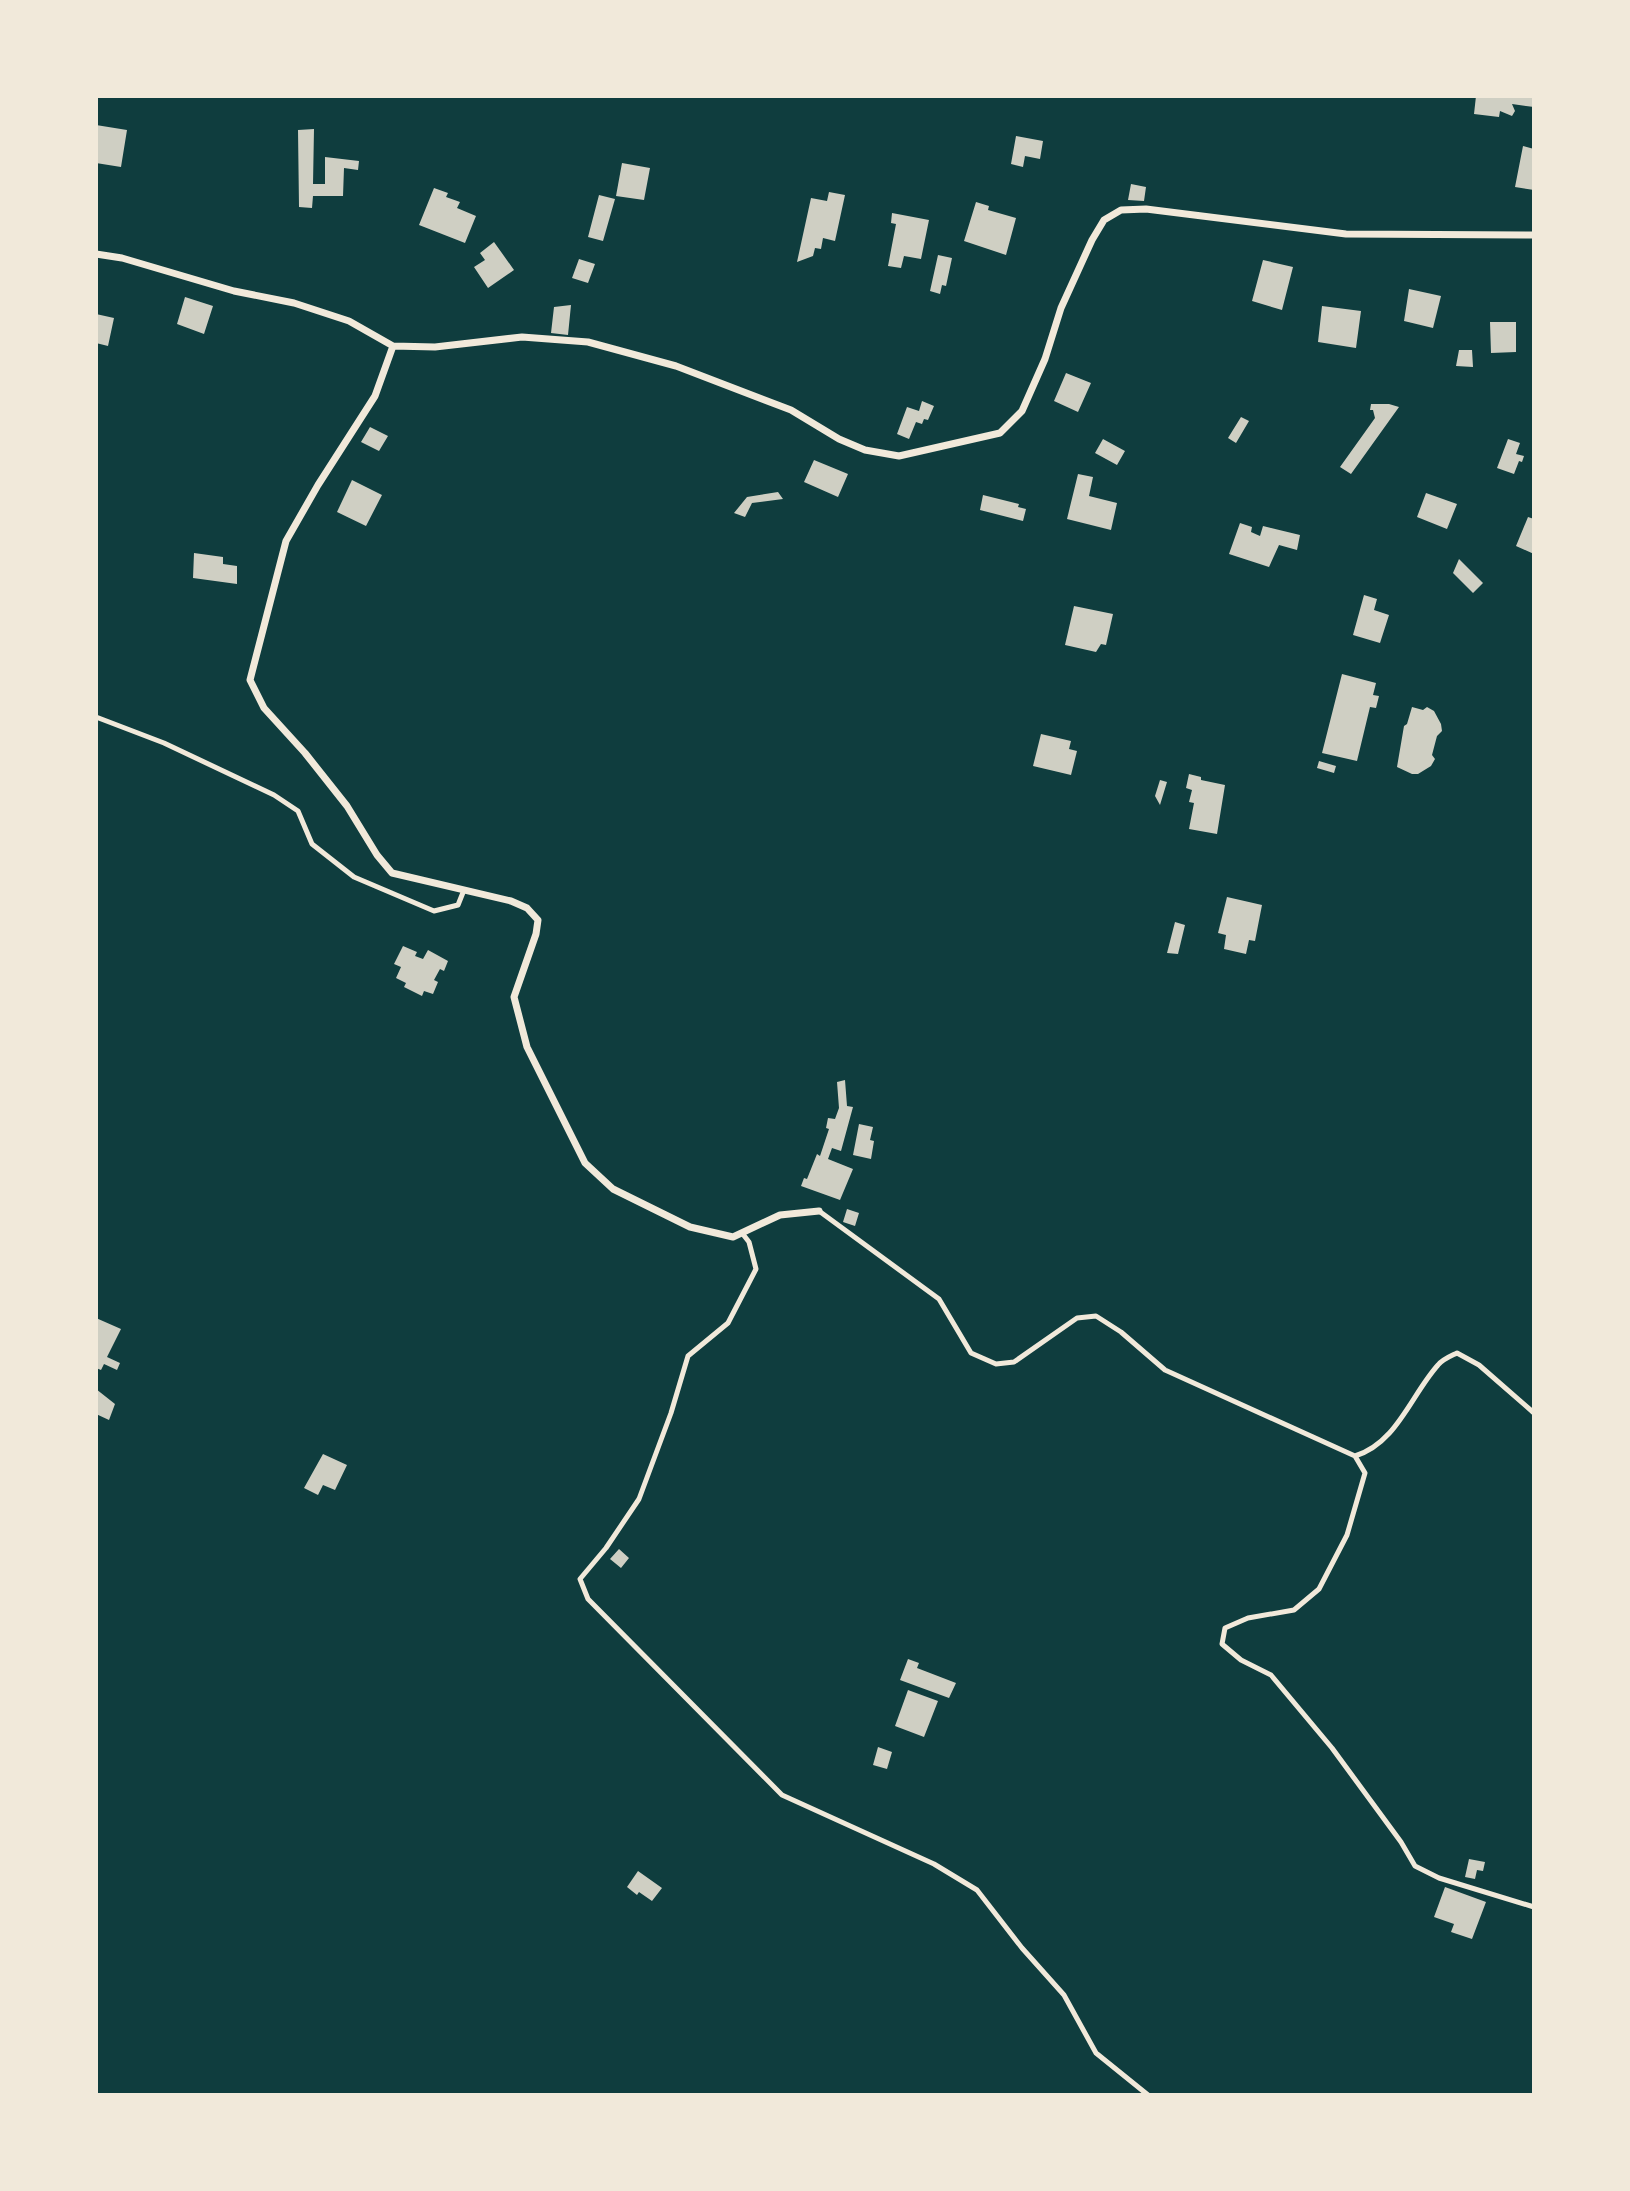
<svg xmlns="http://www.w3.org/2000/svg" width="1630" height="2191" font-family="'Archivo Narrow',sans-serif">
	<rect width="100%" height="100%" fill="#0f3d3e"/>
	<!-- building -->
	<path fill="#cfcfc3" d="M1476 96H1534V107L1512 104 1515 111 1512 116 1500 111 1499 117 1474 114Z
		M96 125 127 130 121 167 96 163Z
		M314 129 313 184H325V157L359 161 358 170 344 168 343 196H313L312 208 299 207 298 130Z
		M1016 136 1043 141 1040 159 1025 156 1023 167 1011 164Z
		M1523 146 1534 149V190L1515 187Z
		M622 163 650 168 644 200 616 196Z
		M1131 184 1146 187 1144 201 1128 200Z
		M434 188 448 193 446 197 460 202 457 208 476 216 465 243 419 225Z
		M829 192 845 195 835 241 823 238 821 249 815 248 813 256 797 262 811 198 827 201Z
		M599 195 615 199 603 241 588 237Z
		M976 202 989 206 988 210 1016 218 1006 255 964 241Z
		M892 213 929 220 921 259 904 256 901 268 888 266 896 224 891 223Z
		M494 242 514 270 488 288 474 267 485 260 480 253Z
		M938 255 952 258 946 286 942 285 940 294 930 291Z
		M579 259 595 264 588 283 572 278Z
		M1263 260 1293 267 1282 310 1252 301Z
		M1409 289 1441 296 1433 328 1404 321Z
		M185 297 213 306 204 334 177 324Z
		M571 305 568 335 551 333 554 307Z
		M1322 306 1361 311 1356 348 1318 342Z
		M96 314 114 318 108 346 96 343Z
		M1490 322H1516V352L1491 353Z
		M1459 350H1472L1473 367 1456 366Z
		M1066 373 1091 383 1078 412 1054 401Z
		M922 401 934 406 928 420 924 419 922 424 916 422 909 439 897 434 907 407 919 411Z
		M1371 404H1389L1399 407 1351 474 1340 467 1375 418 1373 410H1370Z
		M1241 417 1249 421 1236 443 1228 438Z
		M370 427 388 436 379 451 361 442Z
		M1103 439 1125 451 1117 465 1095 453Z
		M1508 439 1520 443 1516 454 1524 456 1522 462 1519 461 1514 474 1497 468Z
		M814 460 848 474 838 497 804 482Z
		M1078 474 1093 477 1089 496 1117 503 1111 530 1067 519Z
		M352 480 382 495 366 526 337 512Z
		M778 492 783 499 752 503 745 517 734 513 747 497Z
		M1426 493 1457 504 1447 529 1417 517Z
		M983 495 1019 504 1018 507 1026 509 1023 521 980 510Z
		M1528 517 1534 519V554L1516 546Z
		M1240 523 1252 527 1251 532 1260 536 1263 526 1300 535 1297 550 1279 545 1269 567 1229 554Z
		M194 553 223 557V564L237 566V584L193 578Z
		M1459 559 1483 583 1473 593 1453 573Z
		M1364 595 1377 599 1374 610 1389 615 1380 643 1353 635Z
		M1074 606 1113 614 1106 645 1101 644 1096 652 1065 645Z
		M1342 674 1376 683 1373 695 1379 696 1376 708 1370 707 1357 761 1322 753Z
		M1412 707 1423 710 1427 707 1434 711 1441 724 1442 731 1437 736 1432 755 1435 759 1431 766 1418 774H1412L1397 767 1404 726 1407 724Z
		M1041 734 1071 741 1069 749 1077 751 1071 775 1033 766Z
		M1319 761 1336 766 1334 773 1317 768Z
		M1189 774 1201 777V780L1225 785 1217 834 1189 829 1194 803 1189 802 1192 790 1186 788Z
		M1160 780 1167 782 1160 805 1155 796Z
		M1227 897 1262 905 1255 941 1249 940 1246 954 1224 949 1226 935 1218 933Z
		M1175 922 1185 925 1178 954 1167 953Z
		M403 946 417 952 415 956 423 959 428 950 448 961 444 971 440 969 434 980 438 982 433 994 424 991 422 996 404 987 406 983 396 978 401 967 394 964Z
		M845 1080 847 1106 853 1107 841 1151 832 1148 828 1159 853 1169 840 1200 801 1186 804 1178 807 1179 817 1154 820 1156 829 1129 826 1128 828 1118 835 1119 839 1108 837 1082Z
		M859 1124 873 1127 870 1140 874 1141 871 1159 853 1155Z
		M847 1209 859 1213 855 1226 843 1222Z
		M96 1318 121 1329 107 1357 120 1363 117 1370 104 1364 101 1370 96 1368Z
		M96 1389 115 1404 109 1420 96 1414Z
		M323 1454 347 1465 335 1490 323 1485 318 1495 304 1488Z
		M619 1549 629 1558 621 1568 610 1559Z
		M908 1659 919 1663 917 1668 956 1683 949 1698 900 1680Z
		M908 1690 938 1701 924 1737 895 1726Z
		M878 1747 892 1752 887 1769 873 1765Z
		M1469 1859 1485 1862 1483 1871 1477 1870 1475 1879 1465 1877Z
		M638 1871 662 1888 652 1901 639 1892 637 1895 627 1887Z
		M1445 1887 1486 1902 1472 1939 1451 1932 1454 1924 1434 1917Z"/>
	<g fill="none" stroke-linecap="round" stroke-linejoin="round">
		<!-- service -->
		<path stroke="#f1e9da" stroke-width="5" d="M96 717 164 743 274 795 298 811 312 844 354 877 434 911 458 905 464 890
			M819 1211 939 1299 971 1353 996 1364 1014 1362 1077 1318 1096 1316 1121 1332 1165 1370 1355 1456 1365 1473 1347 1535 1319 1589 1294 1610 1248 1618 1225 1628 1222 1644 1241 1660 1271 1675 1332 1748 1401 1842 1415 1866 1439 1878 1534 1907
			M742 1233 749 1242 756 1269 728 1323 688 1356 671 1413 639 1499 606 1548 580 1579 588 1599 782 1795 934 1864 977 1890 1022 1948 1064 1995 1096 2053 1148 2095
			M1355 1456C1397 1443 1411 1395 1438 1365 1443 1359 1451 1356 1457 1353L1479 1365 1534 1413"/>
		<!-- minor -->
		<path stroke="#f1e9da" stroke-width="7" d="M96 254 122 258 234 291 294 303 349 321 393 346 435 347 522 337 588 342 676 366 791 410 839 439 865 450 899 456 1000 433 1022 411 1045 359 1061 308 1092 240 1104 220 1121 210 1146 209 1346 234 1534 235
			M393 346 375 396 318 485 286 541 250 680 264 708 305 753 347 806 377 855 392 873 511 901 527 908 538 920 536 934 514 997 527 1047 585 1163 613 1189 690 1227 733 1237 780 1215 819 1211"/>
	</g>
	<!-- border -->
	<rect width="1630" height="2191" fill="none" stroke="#f1e9da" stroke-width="196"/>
</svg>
